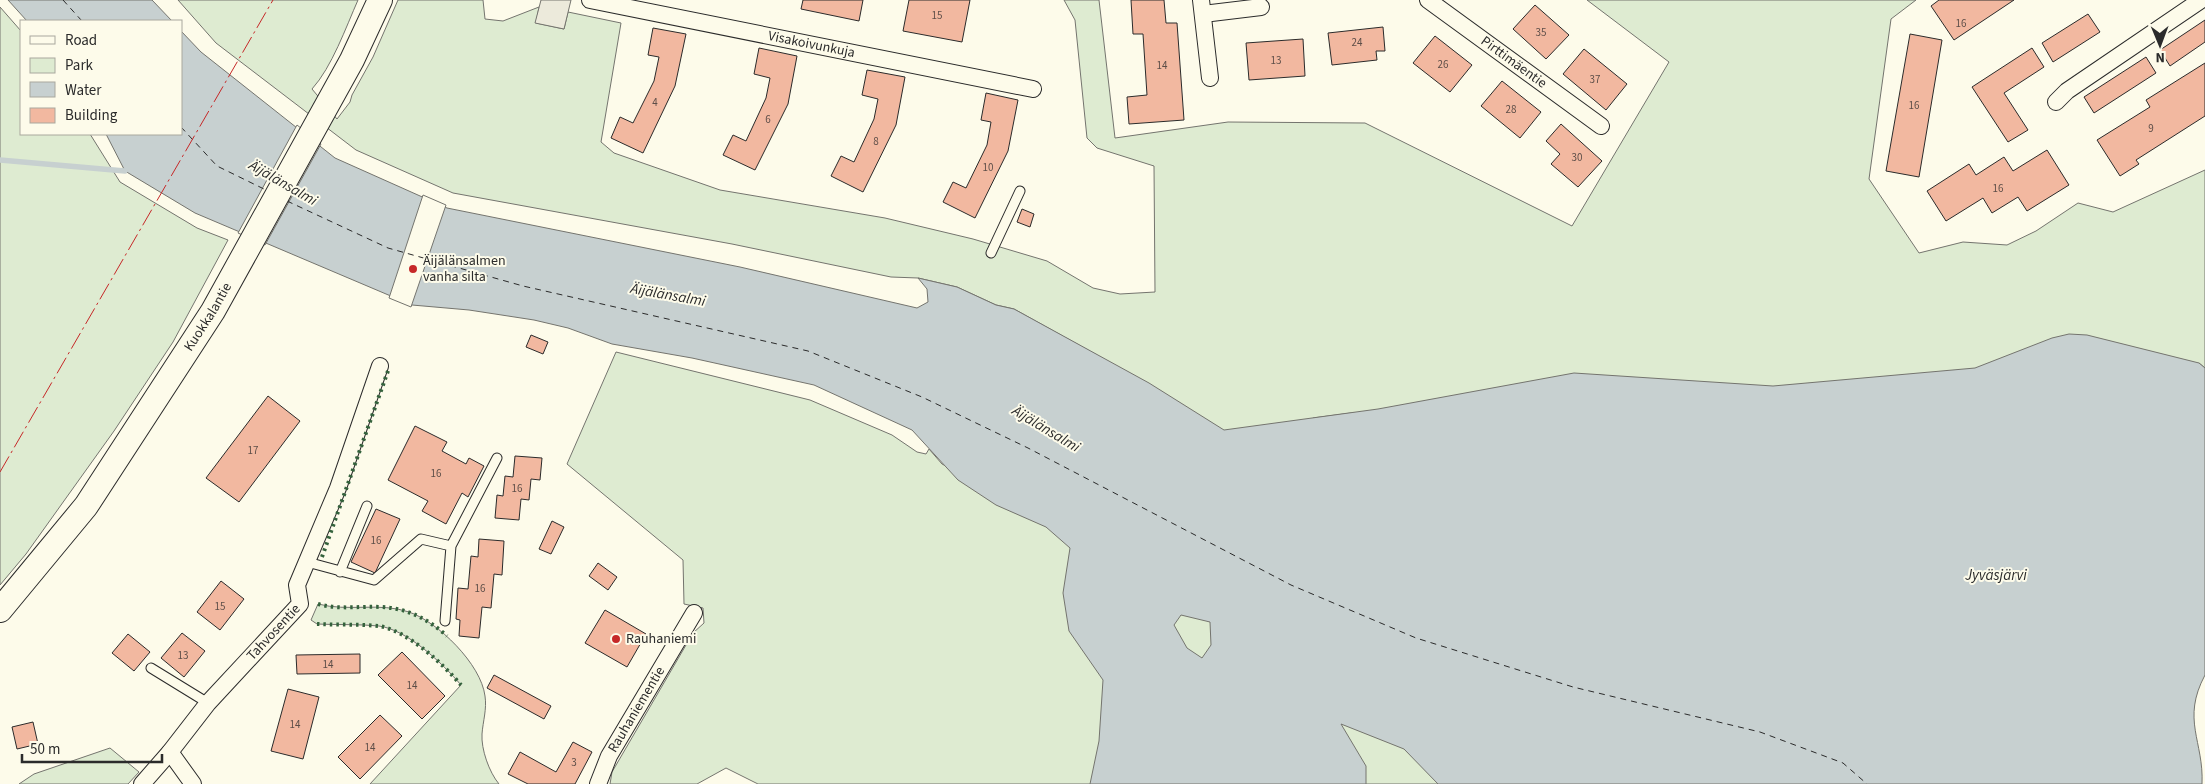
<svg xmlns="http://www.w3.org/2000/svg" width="2205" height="784" font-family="'Source Sans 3',sans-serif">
	<rect width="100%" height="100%" fill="#fdfbea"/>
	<!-- green -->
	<path fill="#deebd1" stroke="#74746e" d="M178 0H358C346 27 332 67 312 89L337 119 350 102 352 95 373 57 398 0H483L485 19 503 21 539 7 536 23 564 29 568 12 621 23 601 142 614 153 720 190 885 218 973 239 1047 261 1093 288 1120 294 1155 292 1154 166 1097 148 1087 138 1075 20 1064 0H1099L1115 138 1228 122 1365 123 1572 226 1669 62 1587 0H1916L1891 19 1869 179 1919 253 1963 242 2007 245 2036 231 2078 203 2113 212 2205 170V368L2199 363 2154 400 1351 413 1313 418 1360 521 1095 354 1014 309 996 305 957 287 918 278 891 277 732 244 453 193 356 150 216 43Z
		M0 7 21 31V134H90L120 182 197 228 228 240 173 342 114 431 26 554 0 585Z
		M616 352 810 400 892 435 917 452 926 454 929 449 942 464 1541 784H758L726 768 697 784H610L612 772 693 633 704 623 703 608 684 604 683 560 567 464Z
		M318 604C348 612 380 602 409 612 438 622 481 664 485 696 487 709 483 721 482 734 481 749 489 772 499 784H370L461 685C443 664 408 630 379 626 359 624 337 625 317 624L311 620Z
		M110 748 139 772 128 784H19L34 774Z"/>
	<!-- parking -->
	<path fill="#eceadb" stroke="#74746e" d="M541 0H571L564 29 535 23Z"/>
	<!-- water -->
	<path fill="#c7d0d0" stroke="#74746e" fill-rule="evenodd" d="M8 0H152L172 21H27Z
		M181 31 201 52 335 158 447 208 740 267 917 308 928 302 927 289 918 278 957 287 996 305 1014 309 1149 383 1224 430 1378 409 1574 373 1773 386 1975 368 2052 338 2069 334 2087 335 2199 363 2205 368V675C2181 720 2204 741 2202 784H1438L1404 749 1341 724 1366 766V784H1090L1099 741 1103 680 1069 631 1063 593 1070 548 1046 527 996 505 958 480 912 430 814 385 692 358 612 344 568 328 534 320 469 310 412 305 195 213 125 171 106 134H181ZM1181 615 1210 622 1211 645 1202 658 1187 648 1174 625Z"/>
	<!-- pier -->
	<path fill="#fdfbea" stroke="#74746e" d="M297 125 321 144 265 245 238 233Z
		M423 195 446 205 411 307 389 298Z"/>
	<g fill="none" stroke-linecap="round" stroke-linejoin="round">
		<!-- stream -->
		<path stroke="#c7d0d0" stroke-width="5.5" d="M0 160 125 171"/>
		<!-- ferry -->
		<path stroke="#2b2b2b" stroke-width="1" stroke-dasharray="6 5" stroke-linecap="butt" d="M63 0 82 21
			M181 127 217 166 266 190
			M287 201 388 248 523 286 808 351 922 397 1028 448 1291 585 1416 638 1573 687 1760 732 1843 763 1867 784"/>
	</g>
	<!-- building -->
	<path fill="#f2b8a0" stroke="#2b2b2b" d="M803 0H863L859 21 801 9Z
		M909 0H970L962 42 903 31Z
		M1131 0H1164L1166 23H1177L1184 120 1129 124 1127 97 1147 95 1143 34H1133Z
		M1939 0H2014L1954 40 1931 6Z
		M1535 5 1569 35 1546 59 1513 29Z
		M2088 14 2100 32 2053 62 2042 43Z
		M2205 20V42L2170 66 2160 50Z
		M1383 27 1385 51H1376L1377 60 1332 65 1328 33Z
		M653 28 686 34 675 86 643 153 611 138 620 117 633 123 654 81 659 57 648 55Z
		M1910 34 1942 40 1919 177 1886 171Z
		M1435 36 1472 65 1450 92 1413 63Z
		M1303 39 1305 76 1249 80 1246 43Z
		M759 48 797 56 788 104 755 170 723 155 733 135 746 141 766 98 770 78 754 74Z
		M2032 48 2044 67 2004 93 2028 130 2008 142 1972 87Z
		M1584 49 1627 84 1606 110 1563 74Z
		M2146 57 2156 73 2094 113 2084 97Z
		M2205 63V116L2136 160 2139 164 2120 176 2097 140 2150 107 2146 100Z
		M867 70 905 77 896 125 863 192 831 176 841 156 854 162 874 119 878 99 862 95Z
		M1502 81 1541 112 1520 138 1481 106Z
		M986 93 1018 100 1008 151 975 218 943 202 953 182 966 188 987 145 991 122 981 120Z
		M1561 124 1602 161 1578 187 1551 164 1560 154 1546 141Z
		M2047 150 2069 185 2027 211 2018 197 1992 213 1983 198 1946 221 1927 191 1969 164 1976 175 2004 157 2013 171Z
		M1022 209 1034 214 1030 227 1017 222Z
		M531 335 548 342 543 354 526 347Z
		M268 396 300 421 239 502 206 478Z
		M415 426 447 442 442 451 466 464 469 458 484 466 468 497 462 493 446 524 422 511 428 501 388 480Z
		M515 456 542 458 540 480 531 479 529 500 521 499 519 520 495 518 497 495 503 496 505 476 513 477Z
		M376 509 400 519 375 573 351 562Z
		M552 521 564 527 551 554 539 549Z
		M479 539 504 541 502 575 494 574 491 608 482 607 479 638 459 636 460 620 456 619 458 588 468 589 471 556 478 557Z
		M598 563 617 577 608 590 589 576Z
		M221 581 244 599 220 630 197 612Z
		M605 610 646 634 627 667 585 643Z
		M182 633 205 651 184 677 161 658Z
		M128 634 150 652 134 671 112 653Z
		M402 652 445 696 422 719 378 675Z
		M360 654V673L297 674 296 655Z
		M494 675 551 706 544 719 487 688Z
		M288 689 319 697 303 759 271 751Z
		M380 715 402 736 360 779 338 757Z
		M33 722 38 744 17 749 12 727Z
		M573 742 592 752 575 784H528L508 774 520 752 556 772Z"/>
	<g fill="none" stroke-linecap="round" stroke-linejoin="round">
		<defs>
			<path id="service" d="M991 253 1020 191
				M307 562 374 580 421 539 451 546
				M340 572 367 506
				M445 621 451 546 497 458
				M151 668 208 703"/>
			<g id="minor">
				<path id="s1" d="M590 0 1033 89"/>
				<path d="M1201 0 1210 78"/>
				<path id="s2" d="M1428 0 1601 126"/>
				<path d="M1203 14 1261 7"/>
				<path d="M2056 102 2067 91 2201 0"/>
				<path d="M170 752 193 784"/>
				<path id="s3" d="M142 784 170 752 208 703 300 604 297 585 338 488 380 366"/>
				<path id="s4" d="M598 784 609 756 694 613"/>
			</g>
			<g id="secondary">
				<path id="s5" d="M0 610 86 506 213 311 352 60 380 0"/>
			</g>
		</defs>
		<!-- service casing -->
		<use href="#service" stroke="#2b2b2b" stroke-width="11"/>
		<!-- minor casing -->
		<use href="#minor" stroke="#2b2b2b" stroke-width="18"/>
		<!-- secondary casing -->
		<use href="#secondary" stroke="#2b2b2b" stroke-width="26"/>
		<!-- service -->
		<use href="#service" stroke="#fdfbea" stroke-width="9"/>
		<!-- minor -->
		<use href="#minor" stroke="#fdfbea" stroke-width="16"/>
		<!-- secondary -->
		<use href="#secondary" stroke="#fdfbea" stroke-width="24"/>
		<!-- hedge -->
		<path stroke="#34623c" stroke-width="4" stroke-dasharray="2.5 4" stroke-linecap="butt" d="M322 557 389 368
			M318 604C339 610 359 606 381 607 407 608 428 619 447 636
			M317 624C337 625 359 624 379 626 408 631 443 664 461 685"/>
		<!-- power -->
		<path stroke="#c62828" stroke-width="1" stroke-dasharray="18 4 2.5 4" stroke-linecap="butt" d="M0 472 273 0"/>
	</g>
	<!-- markers -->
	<g fill="#c62828" stroke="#fdfbea" stroke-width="2">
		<circle cx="413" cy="269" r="5"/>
		<circle cx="616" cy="639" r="5"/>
	</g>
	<g text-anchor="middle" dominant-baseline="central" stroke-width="4" stroke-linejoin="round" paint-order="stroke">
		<!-- number labels -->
		<g font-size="11" fill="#5d4e48">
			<text x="937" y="15">15</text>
			<text x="1961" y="23">16</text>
			<text x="1541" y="32">35</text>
			<text x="1357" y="42">24</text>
			<text x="1276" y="60">13</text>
			<text x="1443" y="64">26</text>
			<text x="1162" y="65">14</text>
			<text x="1595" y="79">37</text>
			<text x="655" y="102">4</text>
			<text x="1914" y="105">16</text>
			<text x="1511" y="109">28</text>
			<text x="768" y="119">6</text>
			<text x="2151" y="128">9</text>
			<text x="876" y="141">8</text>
			<text x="1577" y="157">30</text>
			<text x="988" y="167">10</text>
			<text x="1998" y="188">16</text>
			<text x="253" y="450">17</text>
			<text x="436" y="473">16</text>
			<text x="517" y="488">16</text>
			<text x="376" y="540">16</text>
			<text x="480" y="588">16</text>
			<text x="220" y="606">15</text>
			<text x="183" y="655">13</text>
			<text x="328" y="664">14</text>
			<text x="412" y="685">14</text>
			<text x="295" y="724">14</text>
			<text x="370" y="747">14</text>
			<text x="574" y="762">3</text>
		</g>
		<!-- street labels -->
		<g font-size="14" fill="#2b2b2b" stroke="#fdfbea">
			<text stroke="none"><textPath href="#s1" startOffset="226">Visakoivunkuja</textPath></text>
			<text stroke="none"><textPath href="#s2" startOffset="106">Pirttimäentie</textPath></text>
			<text stroke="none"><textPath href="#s5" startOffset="360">Kuokkalantie</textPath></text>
			<text stroke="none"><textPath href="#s3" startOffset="201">Tahvosentie</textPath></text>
			<text stroke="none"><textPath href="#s4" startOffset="84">Rauhaniementie</textPath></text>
		</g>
		<!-- poi labels -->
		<g font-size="14" fill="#2b2b2b" stroke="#fdfbea" text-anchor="start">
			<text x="423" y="261">Äijälänsalmen<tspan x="423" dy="16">vanha silta</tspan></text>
			<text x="626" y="639">Rauhaniemi</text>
		</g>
		<!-- water labels -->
		<g font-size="15" font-style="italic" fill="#2b2b2b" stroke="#fdfbea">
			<text transform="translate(283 183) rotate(30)">Äijälänsalmi</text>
			<text transform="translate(668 295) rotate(10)">Äijälänsalmi</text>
			<text transform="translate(1046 429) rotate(31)">Äijälänsalmi</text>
			<text x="1996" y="575">Jyväsjärvi</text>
		</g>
	</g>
	<!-- legend -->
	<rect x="20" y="20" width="162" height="115" fill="#fdfbea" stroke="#a9a89e"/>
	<rect x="30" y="36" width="25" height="8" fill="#fdfbea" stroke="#a9a89e"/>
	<text x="65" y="45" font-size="15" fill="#2b2b2b">Road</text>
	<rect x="30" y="58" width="25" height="15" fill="#deebd1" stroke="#a9a89e"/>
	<text x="65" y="70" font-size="15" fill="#2b2b2b">Park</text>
	<rect x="30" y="82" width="25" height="15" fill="#c7d0d0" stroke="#a9a89e"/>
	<text x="65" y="95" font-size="15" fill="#2b2b2b">Water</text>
	<rect x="30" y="108" width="25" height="15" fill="#f2b8a0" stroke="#a9a89e"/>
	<text x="65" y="120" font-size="15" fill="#2b2b2b">Building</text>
	<!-- north arrow -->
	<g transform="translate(2160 45) rotate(179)" stroke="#fdfbea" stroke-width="4" paint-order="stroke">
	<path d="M0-4L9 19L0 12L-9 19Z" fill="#2b2b2b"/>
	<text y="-8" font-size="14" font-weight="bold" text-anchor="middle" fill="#2b2b2b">N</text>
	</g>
	<!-- scale -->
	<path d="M22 754v8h140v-8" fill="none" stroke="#2b2b2b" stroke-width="2.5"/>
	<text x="30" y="754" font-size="15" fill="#2b2b2b" stroke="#fdfbea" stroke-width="4" paint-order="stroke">50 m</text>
</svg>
